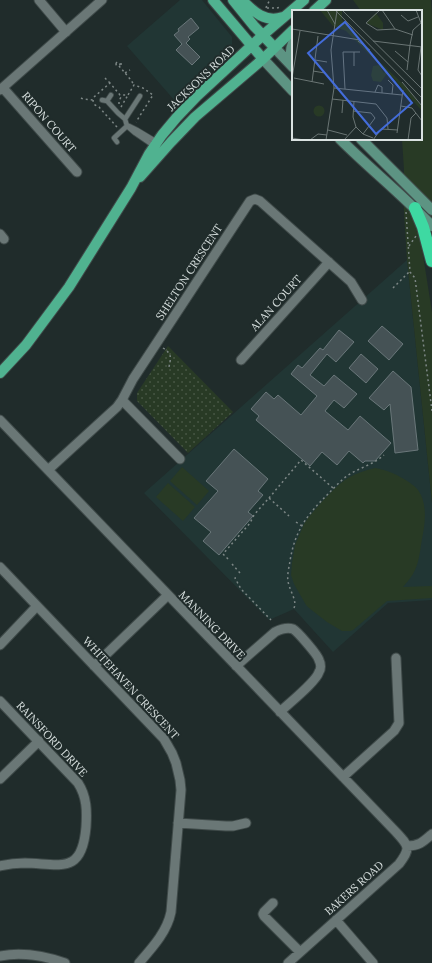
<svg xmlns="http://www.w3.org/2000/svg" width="432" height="963" font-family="Lora,serif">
	<defs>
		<pattern id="park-dots" width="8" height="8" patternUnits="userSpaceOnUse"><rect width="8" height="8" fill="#283a25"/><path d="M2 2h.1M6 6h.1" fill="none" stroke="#475644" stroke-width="1.8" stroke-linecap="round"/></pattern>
	</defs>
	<rect width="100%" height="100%" fill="#202c2b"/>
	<!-- built -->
	<path fill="#213634" d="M180 0H202L232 37V52L175 101 127 46Z
		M407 260 432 503V600L388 603 333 652 294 609 269 620 144 493Z"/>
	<!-- green -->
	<path fill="#283a25" d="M353 0H431L432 16V232L422 249 432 312V503L407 260 404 213V170L402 139H421V11H361Z
		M182 467 209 491 197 505 170 481Z
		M375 468C386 470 394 473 404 479 409 482 415 486 418 490 428 504 425 524 422 539 420 551 419 564 413 574 410 579 406 583 403 587L432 586V598L387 601 359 625 353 630 350 631H342L327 622 309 608 306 605 294 584 291 575 292 563 295 545 304 524 308 518C318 506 336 485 348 478 357 473 366 470 375 468Z
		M168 483 195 507 183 521 156 497Z"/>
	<!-- park -->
	<path fill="url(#park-dots)" d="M168 346 233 412 188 453 137 401V393Z"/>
	<!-- building -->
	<path fill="#455255" stroke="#6a777a" d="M191 18 199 28 188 37 190 39 186 43 200 57 192 65 176 50 182 44 174 35 179 31 178 29Z
		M382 326 403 344 389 360 368 341Z
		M339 330 354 342 336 362 327 354 310 375 324 386 334 375 357 394 344 408 334 400 325 411 348 430 360 416 391 443 375 461H365L363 463 349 451 337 465 322 452 310 466 256 420 259 416 251 409 266 392 274 399 278 395 301 415 317 396 291 374 298 365 302 368 320 348 323 350Z
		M361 354 378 369 366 383 349 368Z
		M393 371 411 387 418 450 395 453 390 404 384 410 369 398Z
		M234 449 268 479 258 491 263 495 248 512 253 516 219 555 203 541 211 532 194 518 218 491 206 481Z"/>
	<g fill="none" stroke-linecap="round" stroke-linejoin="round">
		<defs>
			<path id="lane" d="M102 100 107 101 118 113 125 119 127 126 135 133 154 146
				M107 101 111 95
				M125 119 140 96
				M129 126 137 130 157 142
				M117 142 114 138 127 126"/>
			<path id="street" d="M39 0 66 32
				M3 88 77 172
				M0 90 102 0
				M0 234 4 239
				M241 360 329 262
				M122 400 180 459
				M0 420 396 832C409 846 411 848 399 864L288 963
				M48 470 117 407 122 400 133 379 250 201 255 199 260 201 351 282 362 300
				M0 567 164 739 172 753 176 763 180 780 181 790 171 912C167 932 152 948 139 963
				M0 645 37 606
				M94 666 168 595
				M236 666 275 632C281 629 287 627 293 629 297 631 318 655 319 660 321 664 321 669 319 672 316 682 288 704 280 712
				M0 701 78 783C87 797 87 811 86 827 82 875 61 864 25 863 16 863 8 864 0 866
				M343 777 394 731 399 723 396 658
				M0 779 39 741
				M178 823 226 826H233L246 823
				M407 846C419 846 423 842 432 834
				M273 903 264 912 263 914 264 916 300 952
				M336 920 373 963
				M0 956C21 952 45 956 65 963"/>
			<path id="secondary" d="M293 43C290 50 290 56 293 63
				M274 47 293 67
				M263 59 293 91
				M340 139C370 169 403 195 432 226
				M361 139 432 210"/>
			<path id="primary" d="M213 0 263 59
				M233 0 254 26 274 47
				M242 0C254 12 265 23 283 17
				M314 11 326 0
				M140 177 171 142 195 117 263 59 293 30
				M0 373 26 345 69 287 131 188 149 154 162 135 177 117 197 96 263 35 304 0"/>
			<path id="highway" d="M415 208 423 227 432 261"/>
		</defs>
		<!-- lane casing -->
		<use href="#lane" stroke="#3f4a49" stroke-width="6"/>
		<!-- street casing -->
		<use href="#street" stroke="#3f4a49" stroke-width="11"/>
		<!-- secondary casing -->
		<use href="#secondary" stroke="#3f4a49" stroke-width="12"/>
		<!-- primary casing -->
		<use href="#primary" stroke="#3f4a49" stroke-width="12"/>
		<!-- highway casing -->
		<use href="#highway" stroke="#3f4a49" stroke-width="14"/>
		<!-- path -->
		<path stroke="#7d8786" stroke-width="1.5" stroke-dasharray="2 3" stroke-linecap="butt" d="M266 8 267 5 270 0
			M267 8H277L281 7
			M116 64a2 2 0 1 1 4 0a2 2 0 1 1-4 0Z
			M120 64H124
			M119 66 131 80 134 85
			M125 73 130 70
			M105 78 110 83
			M81 98 83 99 94 100
			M119 104V101L122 95
			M121 107 128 95
			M117 127 116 126 99 107 95 105 93 101 94 97 110 83 120 95H128L134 85 143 88 153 95 136 122
			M406 212 410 272 415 278 432 411
			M409 246 416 236
			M393 288 409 272H410
			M163 348C172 354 171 357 169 367
			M269 498 301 460 333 488
			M296 522 302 526
			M228 559 223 554 250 523 254 515 269 498 289 516
			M232 564 240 573V574
			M236 578H235L241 589 271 620
			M294 608C297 601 291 593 289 585 286 578 289 568 290 561 295 530 307 515 329 493 334 488 340 481 347 476 358 468 373 465 384 455"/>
		<!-- lane -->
		<use href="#lane" stroke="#6a7776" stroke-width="4.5"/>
		<!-- street -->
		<use href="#street" stroke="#6a7776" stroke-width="9"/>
		<!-- secondary -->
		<use href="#secondary" stroke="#5d9483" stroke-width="10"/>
		<!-- primary -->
		<use href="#primary" stroke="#50b290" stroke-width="10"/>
		<!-- highway -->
		<use href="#highway" stroke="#3ed9a2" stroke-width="12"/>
	</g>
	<g text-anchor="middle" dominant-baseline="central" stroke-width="4" stroke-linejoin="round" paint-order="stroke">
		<!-- street labels -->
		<g font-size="11" fill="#dae2e1" stroke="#202c2b">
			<text transform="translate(201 78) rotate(-44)">JACKSONS ROAD</text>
			<text transform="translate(49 122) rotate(49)">RIPON COURT</text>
			<text transform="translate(189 272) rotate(-57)">SHELTON CRESCENT</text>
			<text transform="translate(276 303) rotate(-48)">ALAN COURT</text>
			<text transform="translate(212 625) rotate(46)">MANNING DRIVE</text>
			<text transform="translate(131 688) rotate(47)">WHITEHAVEN CRESCENT</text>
			<text transform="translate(52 739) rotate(47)">RAINSFORD DRIVE</text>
			<text transform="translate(354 888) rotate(-42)">BAKERS ROAD</text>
		</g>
	</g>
	<!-- overview -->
	<g transform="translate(292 10)">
		<rect width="130" height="130" fill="#202c2b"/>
		<path d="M28 0H50V10L68 28 69 34 113 76 130 97V101L96 62 89 72 81 71 79 65 81 56 87 55 92 63 94 61 54 21 41 16ZM21.5 101a5.5 5.5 0 1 1 11 0a5.5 5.5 0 1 1-11 0Z" fill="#283a25"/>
		<path d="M84 3 91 13V20L74 13Z" fill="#283a25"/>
		<path fill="none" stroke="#6a7574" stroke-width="1" d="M35 0 43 14M43 0 130 88M50 0 130 79M88 0 74 13 85 20 103 19M90 0 103 19 121 25M124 0 129 13M109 5 116 11 126 7M0 19 68 30M66 31 78 40M81 31 130 37M118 35 121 20 130 12M129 37 126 60 130 66M103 41 116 52M23 50 35 52M62 56V42M115 60 118 35M21 61 33 63M0 68 8 21M2 68 32 74M96 70 101 75 100 84M20 72 26 26M110 72 130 96M42 78 110 85M53 79 51 42H68M83 82 86 75 90 77V83M40 89 84 94 95 108 96 119M62 91 61 107 64 117 71 124 81 128M109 96 120 98 130 111M61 101 79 103 83 108 71 124M50 103 51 90M36 120 55 125M105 123 111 80M0 128 12 130M18 130 26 124 35 125M34 130 42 78 39 40 45 1M52 130 64 117M81 130 89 119 106 120M116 130 119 108 124 103"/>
		<path fill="#436cda" fill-opacity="0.15" stroke="#436cda" stroke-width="2" d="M53 12 120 93 84 124 16 43Z"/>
		<rect width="130" height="130" fill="none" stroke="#dae2e1" stroke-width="2"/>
	</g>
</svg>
